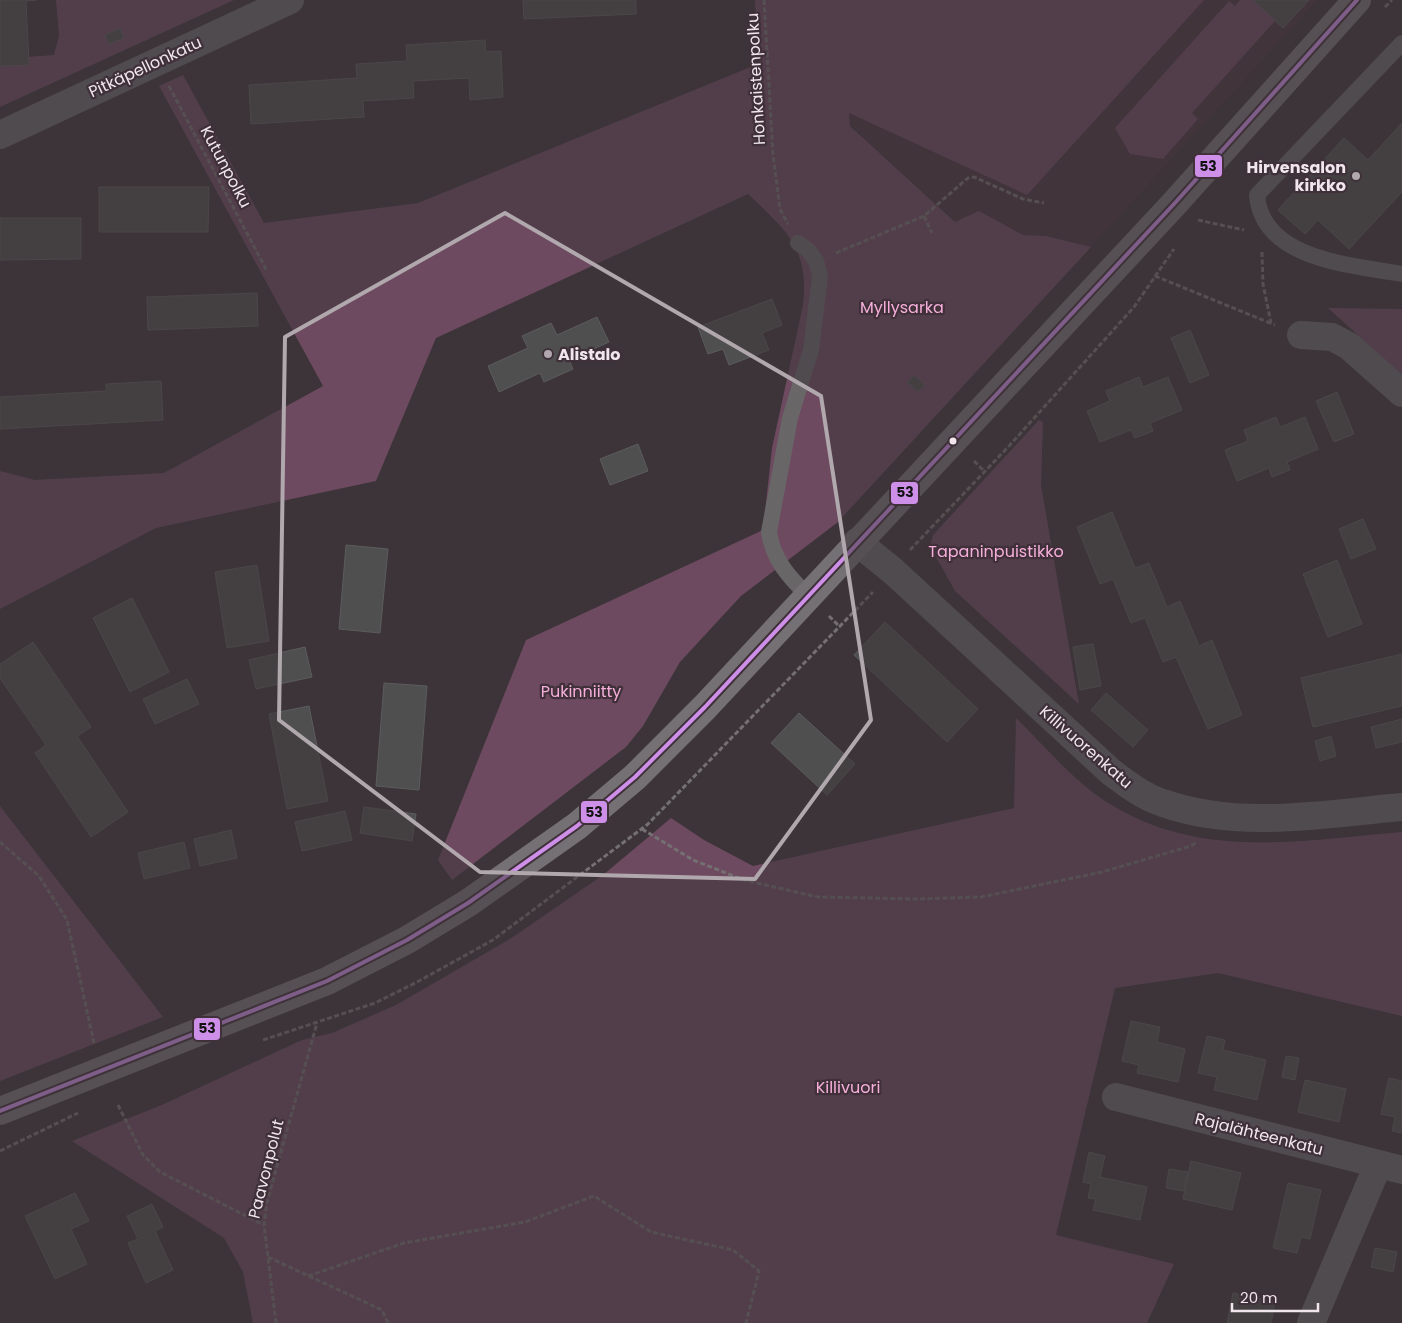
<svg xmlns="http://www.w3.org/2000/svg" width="1402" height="1323" font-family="Poppins,sans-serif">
	<rect width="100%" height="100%" fill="#3c3438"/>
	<!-- built -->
	<path fill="#47333f" d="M844 0H1318L1091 247 1046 236 967 232 850 125Z"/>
	<!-- green -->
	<path fill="#6d4a60" d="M56 0H234L0 107V59L54 55 59 36Z
		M755 0H1204L1027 195 849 113 850 126 955 222 979 211 1023 235 1046 236 1091 247 838 522 741 596 680 662 643 726 626 747 452 880 438 860 526 640 763 530 772 448 803 305C809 248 787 231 748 194L436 338 376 481 156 528 0 609V471L35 480 164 473 323 386 159 86 183 75 264 223 418 203 758 64Z
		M1240 0H1253L1275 21 1192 113 1198 119 1163 159 1130 154 1115 128 1229 1 1235 6Z
		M1328 308 1402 309V375Z
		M1039 420 1043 422 1041 485 1079 704 955 591 930 546 933 535Z
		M1016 718C1047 748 1077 786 1115 807 1205 860 1304 840 1402 832V1016L1218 973 1115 988 1056 1235 1174 1264 1147 1323H253L243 1272 224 1238 72 1141 164 1104 302 1040 332 1033 396 1005 510 939 603 875 671 818 704 840 753 866 1014 808Z
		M0 806 163 1017 0 1081Z"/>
	<!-- building -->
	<path fill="#4f4f4f" stroke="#5c5c5d" d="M0 0H36L26 1 29 65 0 66Z
		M523 0H636V14L524 19Z
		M1253 0H1309L1283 28Z
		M120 28 124 38 109 44 105 35Z
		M485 40 486 52 501 51 503 97 470 100 469 78 413 81 414 98 363 101 364 117 251 124 249 85 357 78 356 64 407 61 406 45Z
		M1402 123V192L1349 249 1318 220 1305 234 1278 210 1344 138 1368 160Z
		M99 187H209L208 232H99Z
		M0 218H81V259L0 260Z
		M257 293 258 326 148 330 147 297Z
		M772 299 782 325 762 333 769 350 729 365 723 349 708 354 698 327Z
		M597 317 609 342 569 360 573 369 544 382 540 373 499 392 488 366 528 348 522 336 551 323 557 335Z
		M1190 330 1209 375 1190 383 1171 338Z
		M914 375 925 385 918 392 907 382Z
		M1139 377 1143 387 1168 377 1182 410 1150 423 1153 431 1135 438 1131 430 1100 442 1087 411 1110 401 1106 391Z
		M161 381 163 420 0 429V397L106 391V384Z
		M1337 392 1354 434 1334 442 1316 401Z
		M1276 417 1280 427 1305 417 1318 449 1287 462 1290 470 1272 477 1269 468 1237 481 1225 450 1248 441 1244 430Z
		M638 444 648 471 610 485 600 459Z
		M1112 512 1135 568 1149 563 1167 607 1180 601 1199 646 1212 640 1242 715 1208 729 1176 657 1163 662 1145 618 1131 623 1113 579 1100 584 1077 527Z
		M1363 519 1376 549 1351 559 1339 529Z
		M346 545 388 549 380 633 339 629Z
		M1337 560 1362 624 1328 637 1303 574Z
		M257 565 269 641 227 648 215 572Z
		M132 598 169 672 130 692 93 618Z
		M885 622 978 709 947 742 854 655Z
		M33 642 91 727 77 736 128 812 91 837 35 753 46 745 0 678V664Z
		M1093 644 1101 686 1080 690 1073 647Z
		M305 647 312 677 256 689 249 660Z
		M1402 654V706L1313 727 1301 678Z
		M187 679 199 704 155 724 143 699Z
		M384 683 427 686 419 790 376 786Z
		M1106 693 1148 730 1133 747 1091 710Z
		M309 706 328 801 287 809 269 714Z
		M799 713 855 764 827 795 771 743Z
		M1402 719V742L1376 748 1371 727Z
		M1331 736 1336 756 1320 761 1315 741Z
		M364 807 416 814 412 841 360 833Z
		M345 811 352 840 302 851 295 822Z
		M231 830 237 858 200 866 194 839Z
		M184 842 190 868 144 879 138 853Z
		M1131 1021 1160 1027 1157 1042 1185 1049 1178 1082 1137 1073 1139 1065 1122 1061Z
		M1207 1036 1225 1040 1223 1050 1266 1060 1257 1100 1214 1090 1217 1077 1198 1073Z
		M1286 1056 1299 1058 1295 1080 1282 1077Z
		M1389 1078 1402 1081V1133L1392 1131 1395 1117 1381 1114Z
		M1305 1080 1346 1089 1339 1122 1298 1112Z
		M1089 1152 1105 1156 1100 1177 1147 1187 1140 1220 1093 1210 1096 1199 1088 1198 1091 1184 1083 1182Z
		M1191 1161 1241 1173 1232 1210 1183 1199Z
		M1169 1169 1188 1172 1184 1191 1166 1188Z
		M1288 1183 1321 1190 1310 1239 1301 1237 1297 1253 1273 1248Z
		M75 1193 89 1221 71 1229 87 1264 55 1279 25 1216Z
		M152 1204 163 1227 155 1231 173 1270 146 1283 128 1243 138 1239 127 1216Z
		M1375 1248 1397 1252 1393 1272 1371 1267Z
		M1233 1293 1275 1302 1271 1323H1227Z"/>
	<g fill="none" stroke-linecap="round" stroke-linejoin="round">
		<!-- path -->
		<path stroke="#747072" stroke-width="3" stroke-dasharray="5 2.5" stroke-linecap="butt" d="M764 0 773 155 780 209 788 224
			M1385 7 1392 0
			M169 86 267 271
			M924 216 932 233
			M1198 220 1244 230
			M1262 252 1263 284 1271 323 1275 325
			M836 253 924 216 968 178 974 177 1023 199 1044 203
			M1155 276 1270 323
			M974 461 984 471
			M910 550 1009 446 1134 307 1174 249
			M829 616 840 627
			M642 829 693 860 744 880 818 897 916 899 981 897 1102 872 1191 846 1197 842
			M0 842 39 876 67 920 94 1043
			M263 1040 375 1003 417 982 493 940 648 824 873 592
			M118 1105 143 1155 160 1172 264 1225
			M0 1151 78 1113
			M268 1257 382 1310 388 1323
			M308 1276 404 1243 525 1222 594 1196 651 1232 733 1250 759 1271 746 1323
			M276 1323 264 1225 267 1202 317 1023"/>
		<!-- lane -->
		<path stroke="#696668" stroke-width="16" d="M1402 43 1257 195C1262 260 1352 265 1402 274
			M798 243 808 250 816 261 820 276 811 350 790 418 769 532C773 560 789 577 809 597"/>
		<!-- street -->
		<path stroke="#696668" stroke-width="28" d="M0 135 290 0
			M1301 335 1332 337 1349 346 1402 393
			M857 542 893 571 1111 772C1127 784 1144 797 1163 803 1240 830 1323 814 1402 807
			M1116 1097 1402 1170
			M1311 1323 1378 1165"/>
		<!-- secondary -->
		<path stroke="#757073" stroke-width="28" d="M0 1111 327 981 407 940 468 903 577 826 635 777 705 707 1174 204 1357 0"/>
		<defs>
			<path id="bus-1" d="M0 1111 327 981 407 940 468 903 577 826 635 777 705 707 1174 204 1357 0"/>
		</defs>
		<!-- bus-1 casing -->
		<use href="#bus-1" stroke="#3f3039" stroke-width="8"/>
		<!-- bus-1 -->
		<use href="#bus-1" stroke="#ce8fe9" stroke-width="4"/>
	</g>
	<!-- marked area -->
	<path d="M0 0H1402V1323H0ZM505 213 821 396 871 720 755 879 480 872 279 720 285 337Z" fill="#3c3438" fill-opacity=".55" fill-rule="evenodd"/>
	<path fill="none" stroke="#b1a8ad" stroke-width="4" stroke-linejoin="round" d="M505 213 821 396 871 720 755 879 480 872 279 720 285 337Z"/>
	<!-- markers -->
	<g fill="#b1a8ad" stroke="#3f3039" stroke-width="2">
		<circle cx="1356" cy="176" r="5"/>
		<circle cx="548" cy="354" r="5"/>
	</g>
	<circle fill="#f0e6ec" stroke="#3f3039" stroke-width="2" cx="953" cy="441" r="4.5"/>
	<g text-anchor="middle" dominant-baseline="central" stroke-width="4.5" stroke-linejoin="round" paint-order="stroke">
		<!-- street labels -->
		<g font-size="16" fill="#f0e6ec" stroke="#3f3039">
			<text transform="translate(145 67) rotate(-25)">Pitkäpellonkatu</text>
			<text transform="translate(756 79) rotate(-93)">Honkaistenpolku</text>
			<text transform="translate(226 167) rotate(62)">Kutunpolku</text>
			<text transform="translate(1086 747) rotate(41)">Killivuorenkatu</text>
			<text transform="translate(1259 1134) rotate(14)">Rajalähteenkatu</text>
			<text transform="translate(266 1169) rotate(-76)">Paavonpolut</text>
		</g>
		<!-- poi labels -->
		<g font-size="16" font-weight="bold" fill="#f0e6ec" stroke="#3f3039" text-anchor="end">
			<text x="1346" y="167">Hirvensalon<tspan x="1346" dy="18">kirkko</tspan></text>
			<text x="558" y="354" text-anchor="start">Alistalo</text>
		</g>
		<!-- park labels -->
		<g font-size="16" fill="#f6afda" stroke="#3f3039">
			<text x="902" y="307">Myllysarka</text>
			<text x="996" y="551">Tapaninpuistikko</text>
			<text x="581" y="691">Pukinniitty</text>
			<text x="848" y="1087">Killivuori</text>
		</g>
	</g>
	<g stroke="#3f3039" stroke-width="2">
		<rect x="1194" y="154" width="29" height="24" rx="5" fill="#ce8fe9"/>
		<rect x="890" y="481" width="29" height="24" rx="5" fill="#ce8fe9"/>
		<rect x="580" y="800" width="28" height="24" rx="5" fill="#ce8fe9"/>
		<rect x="193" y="1017" width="28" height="24" rx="5" fill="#ce8fe9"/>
	</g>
	<g font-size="14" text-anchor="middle" font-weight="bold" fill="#111">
		<text x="1208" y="171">53</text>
		<text x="905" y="497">53</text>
		<text x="594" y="817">53</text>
		<text x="207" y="1033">53</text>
	</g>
	<!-- scale -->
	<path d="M1232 1303v8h86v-8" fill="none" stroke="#f0e6ec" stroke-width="2.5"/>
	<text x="1240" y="1303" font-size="15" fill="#f0e6ec" stroke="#3f3039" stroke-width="4" paint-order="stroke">20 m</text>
</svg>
